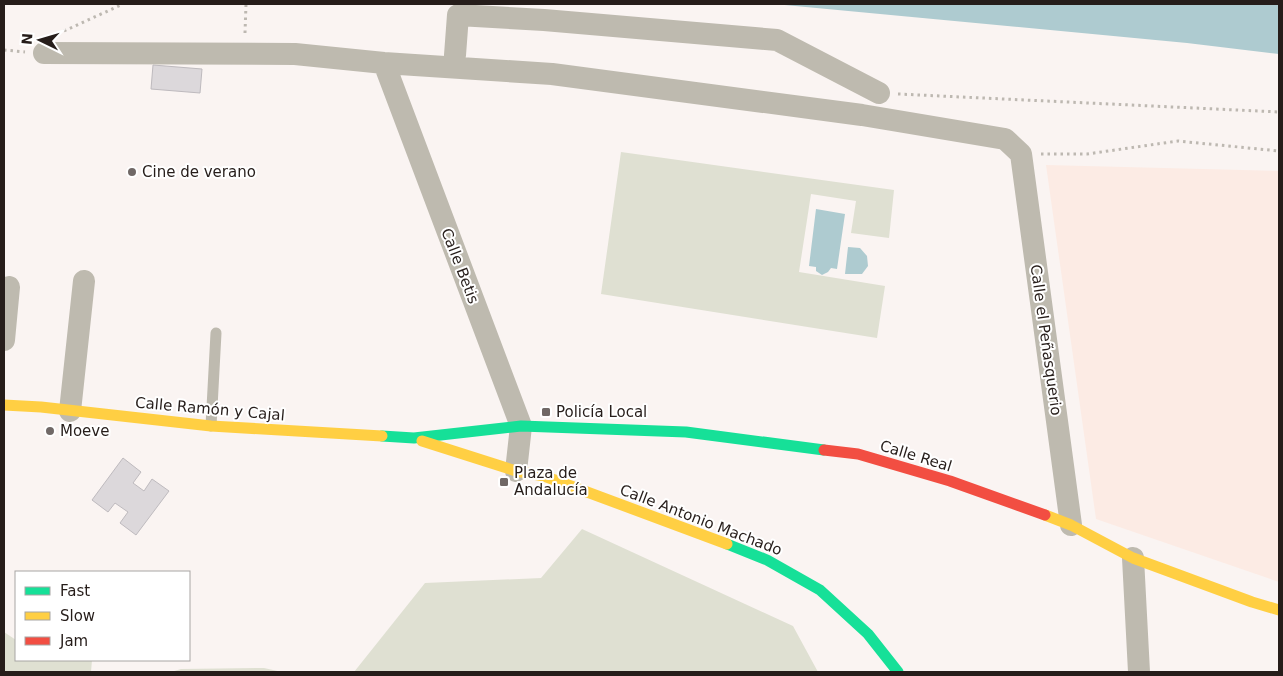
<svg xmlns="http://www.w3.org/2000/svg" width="1283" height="676" font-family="'DejaVu Sans',sans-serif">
	<rect width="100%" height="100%" fill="#faf4f2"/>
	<!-- built -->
	<path fill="#fcebe4" d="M1046 165 1279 171V582L1096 519Z"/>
	<!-- green -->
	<path fill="#dfe0d2" d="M621 152 894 190 889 238 851 233 856 201 811 194 799 272 885 286 877 338 601 294Z
		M582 529 793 626 818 672H354L425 583 541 578Z
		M4 632 16 640V660H92L91 672H4Z
		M264 668 282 672H171L181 669Z"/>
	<!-- water -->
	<path fill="#aecbd0" d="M774 4H1279V54L1187 43Z
		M816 209 845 214 837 269 831 268 828 272 822 275 816 271V267L809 266Z
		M848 247 860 248 867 256 868 266 862 274H845Z"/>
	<!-- building -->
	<path fill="#dcd8db" stroke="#bebabe" d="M153 65 202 69 200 93 151 89Z
		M123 458 141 472 133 483 144 491 152 479 169 491 136 535 120 523 128 512 115 503 108 512 92 500Z"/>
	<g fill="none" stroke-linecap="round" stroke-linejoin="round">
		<!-- path -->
		<path stroke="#bdb8b1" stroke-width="3" stroke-dasharray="2.5 4" stroke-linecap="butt" d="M64 31 123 4
			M245 33 246 4
			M4 50 25 52
			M898 94 1279 112
			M1041 154H1087L1178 141 1279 151"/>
		<!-- lane -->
		<path stroke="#bebaaf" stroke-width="11" d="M211 426 216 333"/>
		<!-- street -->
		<path stroke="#bebaaf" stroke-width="22" d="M44 53 295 54 384 63 552 74 862 115 1005 139 1021 154 1071 525
			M455 55 458 15 544 20 777 40 879 93
			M384 63 521 426 516 471
			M4 340 9 287
			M70 411 84 281
			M1133 558 1139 672"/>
		<!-- fast -->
		<path stroke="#16e098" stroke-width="11" d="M382 436 414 438 521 426 686 432 824 450
			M727 544 767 560 820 590 868 634 898 672"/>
		<!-- slow -->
		<path stroke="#ffcf43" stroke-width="11" d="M4 405 41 407 211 426 382 436
			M422 441 516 471 544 476 727 544
			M1045 515 1071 525 1133 558 1252 602 1279 610"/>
		<!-- jam -->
		<path stroke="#f24e42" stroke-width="11" d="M824 450 858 454 950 481 1045 515"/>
	</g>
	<!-- markers -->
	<g fill="#706866" stroke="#fff" stroke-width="2">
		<circle cx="132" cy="172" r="5"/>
		<rect x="541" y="407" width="10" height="10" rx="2.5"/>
		<circle cx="50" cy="431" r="5"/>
		<rect x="499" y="477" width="10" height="10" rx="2.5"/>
	</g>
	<g text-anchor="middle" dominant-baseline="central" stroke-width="4" stroke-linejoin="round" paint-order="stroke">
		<!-- poi labels -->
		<g font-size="15" fill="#261d1a" stroke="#fff" text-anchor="start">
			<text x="142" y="172">Cine de verano</text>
			<text x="556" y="412">Policía Local</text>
			<text x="60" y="431">Moeve</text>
			<text x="514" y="473">Plaza de<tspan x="514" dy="17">Andalucía</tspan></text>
		</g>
		<!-- street labels -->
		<g font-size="15" fill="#261d1a" stroke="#fff">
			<text transform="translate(460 266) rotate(69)">Calle Betis</text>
			<text transform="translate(1046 340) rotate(82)">Calle el Peñasquerio</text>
			<text transform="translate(210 409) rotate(5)">Calle Ramón y Cajal</text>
			<text transform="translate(916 456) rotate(17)">Calle Real</text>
			<text transform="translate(701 520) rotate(21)">Calle Antonio Machado</text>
		</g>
	</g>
	<!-- border -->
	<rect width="1283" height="676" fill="none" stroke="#261d1a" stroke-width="10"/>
	<!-- legend -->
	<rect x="15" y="571" width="175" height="90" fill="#ffffff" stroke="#a8a5a3"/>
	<rect x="25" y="587" width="25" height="8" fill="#16e098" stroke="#a8a5a3"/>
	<text x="60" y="596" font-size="15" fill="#261d1a">Fast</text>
	<rect x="25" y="612" width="25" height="8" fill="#ffcf43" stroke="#a8a5a3"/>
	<text x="60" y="621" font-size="15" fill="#261d1a">Slow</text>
	<rect x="25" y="637" width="25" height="8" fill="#f24e42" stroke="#a8a5a3"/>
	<text x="60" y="646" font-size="15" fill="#261d1a">Jam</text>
	<!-- north arrow -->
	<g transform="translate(40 40) rotate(275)" stroke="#ffffff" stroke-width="4" paint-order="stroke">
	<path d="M0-4L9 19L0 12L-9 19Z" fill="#261d1a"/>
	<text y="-8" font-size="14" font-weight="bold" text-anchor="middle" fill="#261d1a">N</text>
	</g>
</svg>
